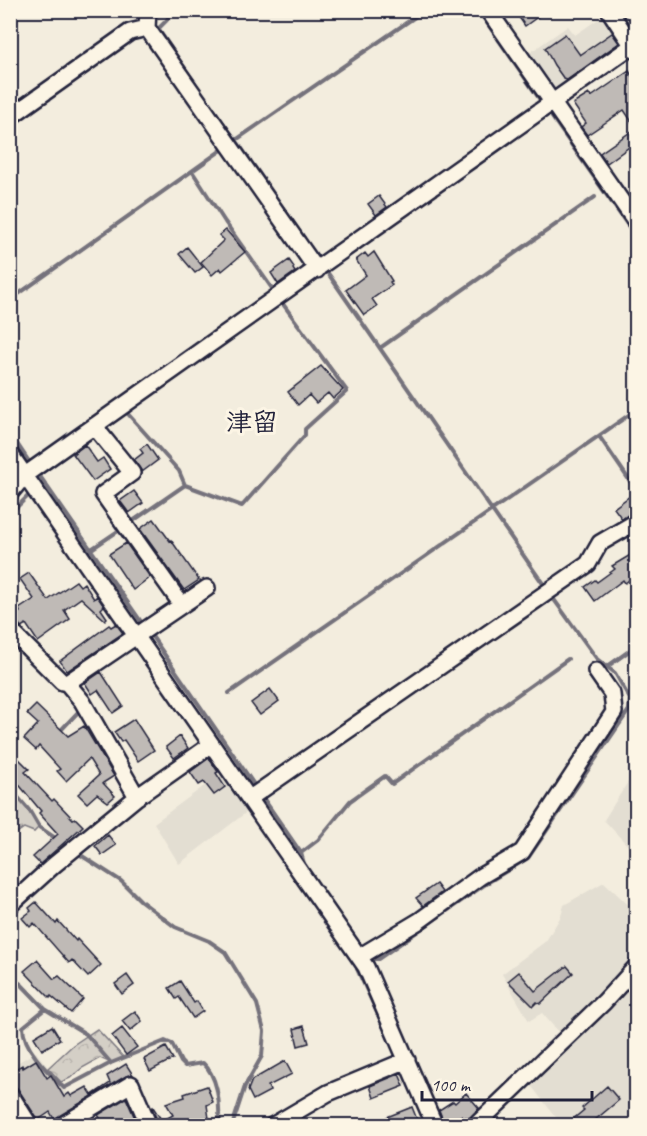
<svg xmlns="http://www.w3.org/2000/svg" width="647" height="1136" font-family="Caveat,'Klee One',sans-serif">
	<defs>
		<pattern id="forest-crowns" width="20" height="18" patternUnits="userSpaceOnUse" patternTransform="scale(1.5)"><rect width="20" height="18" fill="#d4cfc6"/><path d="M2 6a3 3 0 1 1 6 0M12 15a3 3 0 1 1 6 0" fill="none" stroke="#b6b1ab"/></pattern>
	</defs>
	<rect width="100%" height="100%" fill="#f3edde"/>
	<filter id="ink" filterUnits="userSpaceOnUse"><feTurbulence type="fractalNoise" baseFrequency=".0167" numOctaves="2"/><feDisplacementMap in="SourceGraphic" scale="12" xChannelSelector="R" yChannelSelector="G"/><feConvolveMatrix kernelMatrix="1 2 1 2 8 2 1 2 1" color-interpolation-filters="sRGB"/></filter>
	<g filter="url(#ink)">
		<!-- built -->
		<path fill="#e3ded2" d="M610 11H636V51L560 105 525 56 568 26 575 35Z
			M636 769V858L628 846 604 820Z
			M226 770 252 808 179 864 154 823Z
			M604 882 636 912V958L561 1035 542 1013 529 1021 502 974 546 941 561 916 564 905Z
			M636 975V1125H562L529 1083Z
			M36 1052 80 1109 53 1125H35L11 1087 10 1067Z"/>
		<!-- forest -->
		<path fill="url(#forest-crowns)" stroke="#7b7880" stroke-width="1.5" d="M10 788 29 810 39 827 34 832 24 828 11 837Z
			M97 1029 124 1058 111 1063 100 1058 82 1068 70 1078 61 1082 48 1068 73 1045Z"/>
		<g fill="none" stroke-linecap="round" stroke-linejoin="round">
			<!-- stream -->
			<path stroke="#75727b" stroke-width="4" d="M171 10 167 20 158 29 205 98
				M478 10 543 104
				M211 107 236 140 304 238
				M547 110 636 237
				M236 140 425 10
				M192 171 225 222 276 294
				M325 269 546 588
				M10 300 223 149
				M380 348 595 197
				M128 414 179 471 185 485
				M10 433 32 466
				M599 436 636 490
				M37 472 144 626
				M10 514 29 495
				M130 523 185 485 242 506 305 435V429L347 391 280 300
				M90 550 124 527
				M149 632 257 789
				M608 666 636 646
				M229 693 636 410
				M62 729 80 710 79 707
				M10 788 29 810 39 827 70 848
				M261 795 301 853 305 867
				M76 852 121 881 141 901 175 927 209 941 225 952 257 1004 264 1031 262 1056 245 1086 232 1126
				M301 853 318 840 350 801 385 776 392 784 568 659
				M366 962 369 959H378L487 883 528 858 629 710 630 699 615 673 597 659 550 594
				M360 967 357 969 395 1052
				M10 977 21 984 45 1009 86 1034 111 1063 165 1041 172 1044 181 1062 185 1066 203 1063C217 1076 220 1101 219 1119L225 1126
				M45 1009 23 1027C23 1049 49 1073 64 1088L111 1063"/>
		</g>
		<!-- building -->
		<path fill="#bfbab6" stroke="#22223b" stroke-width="1.5" d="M514 10H547L525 26Z
			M612 33 619 43 567 80 564 79 554 65 545 48 565 34 580 55Z
			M629 71 636 82V142L607 163 600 153 636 128 624 110 587 135 581 127 586 123 573 104 589 94 591 97Z
			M379 196 387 207 376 215 368 204Z
			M226 230 245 252 222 271 220 268 212 275 201 262 224 240 219 235Z
			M187 247 203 267 195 273 179 254Z
			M374 252 392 281 390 282 392 285 372 299 377 306 364 315 346 290 366 275 356 260 365 253 368 257Z
			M289 260 294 267 293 269 295 272 278 284 271 273Z
			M321 366 343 390 333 399 328 393 316 403 309 395 298 405 288 392Z
			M147 444 158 460 142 472 134 460 143 453 140 449Z
			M85 445 97 462 103 458 110 469 93 481 73 454Z
			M134 491 143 503 129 513 120 501Z
			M630 496 636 504V509L622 519 614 508Z
			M154 519 170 541 171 540 199 580 184 590 140 529Z
			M126 543 150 577 133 590 109 554Z
			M632 554 636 560V575L625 583 623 580 595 601 585 587 595 580 597 582 615 569 612 566Z
			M29 573 48 600 76 581 80 586 84 583 94 599 97 596 104 606 101 609 107 618 105 620 81 598 64 610 70 619 38 642 26 624 21 627 13 616 20 612 19 609 34 599 20 579Z
			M116 624 123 633 67 671 60 661 109 625 111 627Z
			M101 672 123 706 113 713 98 690 92 694 85 683Z
			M270 689 279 701 260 715 251 703Z
			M36 705 68 736 84 726 114 776 103 783 115 796 108 802 97 794 87 803 78 794 99 775 89 759 66 781 57 771 60 769 39 746 36 750 24 739 38 724 27 714Z
			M134 719 154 750 138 761 124 740 121 742 114 732Z
			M180 736 188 748 174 758 166 747Z
			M10 750 29 769 25 772 52 801 54 799 73 819 75 818 83 826 40 864 33 857 58 834 39 813 41 811 10 774Z
			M209 758 218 772 216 773 225 787 214 795 204 782 199 785 190 772Z
			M108 835 116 845 102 855 95 846Z
			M436 884 442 892 423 906 416 898Z
			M36 902 56 924 58 921 76 941 77 939 101 965 88 977 72 960 69 963 34 923 30 927 22 918 31 911 29 908Z
			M37 960 54 979 59 976 83 999 71 1013 51 996 50 998 24 971Z
			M567 966 573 973 540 1004 537 1002 533 1006 508 981 519 972 535 991Z
			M127 975 134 985 122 994 115 984Z
			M180 981 194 1003 197 1001 203 1011 193 1018 179 997 176 999 169 988Z
			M135 1011 142 1021 130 1031 122 1021Z
			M52 1026 60 1039 42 1050 34 1037Z
			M304 1026 309 1043 298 1046 294 1029Z
			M122 1028 137 1047 126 1055 112 1036Z
			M166 1047 173 1059 150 1071 144 1059Z
			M36 1060 47 1078 51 1075 64 1097 69 1093 71 1096 87 1087 92 1095 110 1083 107 1076 126 1064 133 1075 126 1076 54 1119 50 1112 38 1120 18 1089 10 1081V1072L22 1065 23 1068Z
			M285 1061 292 1074 268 1086 270 1091 253 1100 248 1090 252 1080Z
			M399 1074 404 1086 374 1098 370 1086Z
			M207 1086 213 1102 207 1105 210 1125H159L152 1108 153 1107 162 1121 173 1115 166 1103 185 1097 184 1094Z
			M607 1086 619 1100 589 1125H566L584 1110 582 1108Z
			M466 1093 479 1108 468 1119 466 1117 463 1119 461 1116 445 1125 439 1110 453 1101 455 1103Z
			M126 1098 138 1125H108L106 1119 102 1121 98 1115Z
			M412 1107 418 1122 410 1125H390L387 1117Z"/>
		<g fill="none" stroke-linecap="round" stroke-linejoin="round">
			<defs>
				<path id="minor" d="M148 10 147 28 317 270
					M488 10 636 222
					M609 10 636 51
					M10 117 130 32 147 28
					M94 426 132 473 103 494 182 605
					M10 454 366 967 435 1126
					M10 493 25 475 636 43
					M10 630 62 682 67 683 82 701 137 797
					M67 683 207 588
					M250 798 588 564 600 543 636 522
					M10 905 54 865 137 797 211 745
					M359 957 419 921 481 876 522 852 614 712 612 694 596 671
					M10 1094 30 1126
					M61 1126 131 1084 149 1126
					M272 1126 328 1093 407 1060
					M475 1126 604 1002 636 967"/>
			</defs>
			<!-- minor casing -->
			<use href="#minor" stroke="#22223b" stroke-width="20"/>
			<!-- minor -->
			<use href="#minor" stroke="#fcf5e5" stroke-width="15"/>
		</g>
	</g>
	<g text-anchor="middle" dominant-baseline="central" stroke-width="6" stroke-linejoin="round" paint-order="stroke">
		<!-- neighbourhood labels -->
		<g font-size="26" font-weight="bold" fill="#22223b" stroke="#fcf5e5">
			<text x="252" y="422">津留</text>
		</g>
	</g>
	<!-- margin -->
	<rect width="647" height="1136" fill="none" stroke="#fcf5e5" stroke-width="36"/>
	<rect x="18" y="18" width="611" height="1100" fill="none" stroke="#22223b" stroke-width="2" filter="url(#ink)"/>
	<!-- scale -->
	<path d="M422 1091v9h170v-9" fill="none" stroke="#22223b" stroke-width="3"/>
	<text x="431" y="1091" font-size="18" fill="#22223b" stroke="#fcf5e5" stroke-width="4.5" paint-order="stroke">100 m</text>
</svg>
